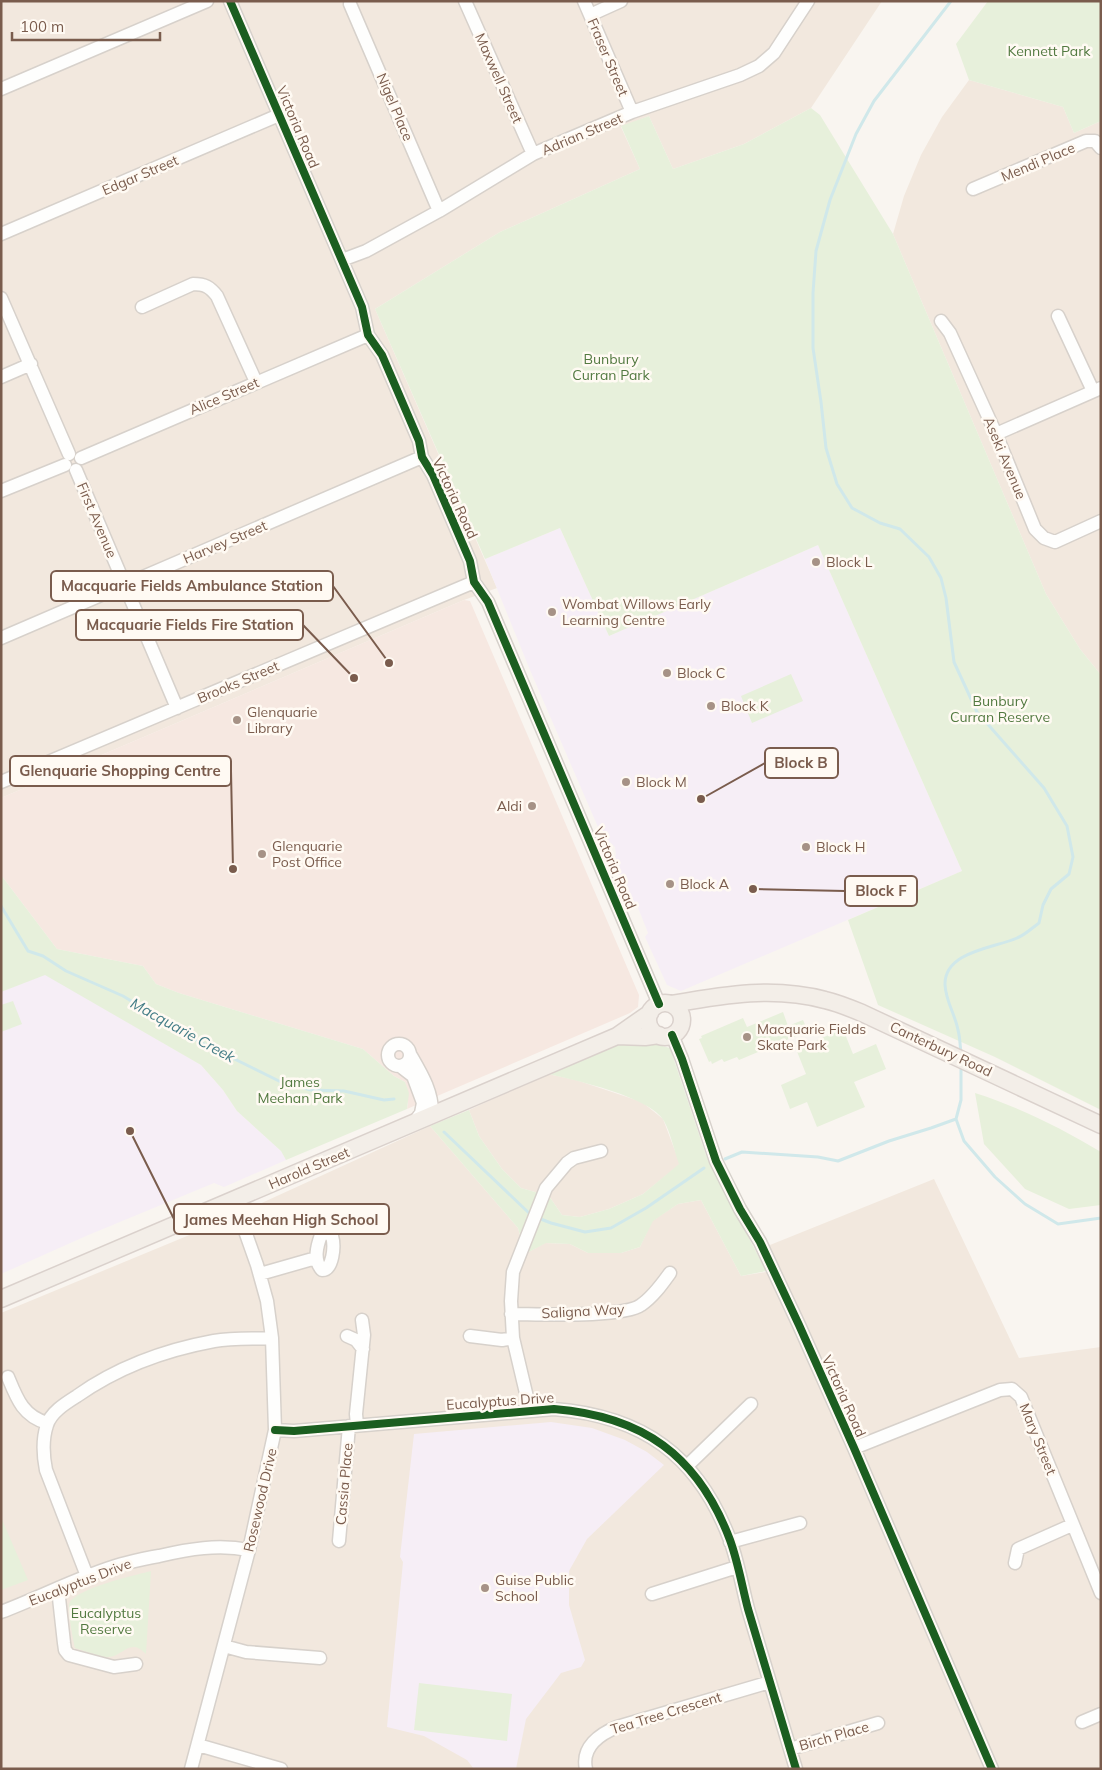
<svg xmlns="http://www.w3.org/2000/svg" width="1102" height="1770" font-family="Mulish,sans-serif">
	<rect width="100%" height="100%" fill="#f9f5f0"/>
	<!-- residential -->
	<path fill="#f2e8de" d="M1 1H882L811 108 744 144 673 169 649 116 621 127 640 169 500 232 375 309 497 588 464 600 1 798Z
		M969 80 1063 107 1074 133 1101 121V675L1080 649 1046 594 893 234 904 196 921 155 942 117Z
		M548 1074 576 1080 642 1102 663 1119 680 1164 643 1194 609 1209 580 1217 562 1215 549 1196 521 1188 502 1169 479 1136 469 1110Z
		M430 1126 518 1228 525 1254 545 1243 570 1244 588 1253H621L640 1247 652 1221 678 1204 701 1200 741 1276 766 1272 770 1245 934 1179 1019 1358 1101 1347V1769H1V1313L216 1224Z"/>
	<!-- commercial -->
	<path fill="#f6e8e1" d="M464 600 470 601 639 995 638 1007 630 1013 407 1109 408 1103 405 1082 394 1076 363 1049 179 993 156 984 143 966 57 949 1 875V798Z"/>
	<!-- education -->
	<path fill="#f6eef6" d="M560 528 609 636 818 545 962 871 681 991 667 985 645 937 648 933 637 905 631 904 612 861 616 855 615 847 610 842 604 841 530 670 485 559Z
		M45 974 201 1065 223 1090 237 1111 281 1151 286 1160 224 1187 214 1183 86 1236 1 1274V992Z
		M551 1422 592 1428 625 1440 647 1452 664 1465 587 1539 569 1571V1605L585 1660 581 1667 561 1673 526 1719 516 1769H474L467 1760 424 1736 387 1727 403 1562 400 1557 414 1434Z"/>
	<!-- green -->
	<path fill="#e7f0db" d="M988 1H1101V121L1074 133 1063 107 969 80 956 44Z
		M811 108 820 115 893 234 1046 594 1080 649 1101 675V1110L995 1057 878 1005 848 920 962 871 818 545 609 636 560 528 485 559 375 309 500 232 640 169 621 126 649 116 673 169 744 144Z
		M791 674 803 701 752 723 741 696Z
		M1 875 57 949 143 966 156 984 179 993 363 1049 394 1076 405 1082 409 1093 407 1109 286 1160 281 1151 237 1111 223 1090 201 1065 45 975 1 992Z
		M13 1001 22 1024 1 1032V1005Z
		M783 1012 788 1026 803 1020 808 1031 739 1060 737 1057 724 1062 722 1059 712 1064 711 1061 709 1062 699 1039 702 1038 701 1036 743 1018 747 1027Z
		M843 1029 853 1054 876 1044 886 1069 854 1082 865 1107 817 1127 807 1102 790 1109 781 1085 806 1074 796 1049Z
		M629 1037 670 1048 706 1155 766 1271 741 1276 701 1200 678 1204 653 1221 640 1247 621 1253H588L570 1244 546 1243 525 1254 518 1228 430 1126 469 1110 479 1136 502 1169 521 1188 549 1196 562 1215 580 1217 609 1209 643 1194 679 1164C674 1150 671 1134 664 1121 651 1097 575 1080 548 1074Z
		M975 1093C1019 1107 1061 1128 1101 1152V1205L1069 1209 1025 1189 984 1144Z
		M1 1517 28 1580 1 1590Z
		M151 1571 146 1654C128 1636 123 1659 106 1657 96 1655 85 1651 75 1648 73 1639 68 1613 69 1605 72 1589 136 1575 151 1571Z
		M419 1683 512 1694 507 1741 414 1730Z"/>
	<g fill="none" stroke-linecap="round" stroke-linejoin="round">
		<!-- stream -->
		<path stroke="#d0e8ea" stroke-width="3" d="M951 1 874 101 856 134 830 200 816 251 813 293V348L821 402 826 448 837 484 852 508 880 523 900 529 929 557 941 578 946 598 954 662 977 712 1044 788 1067 826 1073 857 1069 874 1051 889 1043 905 1039 923C1032 928 1025 935 1017 938 995 948 944 951 945 985 946 1002 955 1014 958 1030 960 1037 960 1045 961 1053
			M1 906 28 951 43 956 66 971 123 996 194 1039 281 1082 311 1090 344 1091 384 1100 394 1099
			M961 1066V1100L956 1119 964 1141 995 1177 1025 1204 1058 1224 1101 1218
			M444 1132 529 1213 533 1215
			M725 1159 742 1152 818 1157 838 1161 889 1141 931 1128 956 1119
			M538 1218 551 1223 585 1232 611 1228 646 1208 704 1168"/>
		<defs>
			<path id="minor" d="M230 1 362 307 368 335 382 355 419 441 422 457 433 475 470 561 474 582 488 602 659 1004
				M465 1 533 154
				M584 1 632 112
				M350 4 439 211
				M590 15 621 1
				M1 89 207 1
				M973 189 1086 141H1095L1101 148
				M1 234 279 115
				M342 260 366 251 439 211 533 154 632 112 740 75 759 66 774 53 808 1
				M1 298 69 454
				M142 307 193 284C205 284 210 287 217 296L256 382
				M1058 316 1093 391
				M941 321 950 333 996 434 1035 529 1044 538 1055 542 1101 521
				M1 377 31 364
				M996 434 1101 388
				M81 458 368 335
				M76 470 177 708
				M1 491 65 465
				M1 638 422 457
				M1 782 474 582
				M672 1035 682 1059 716 1161 740 1209 760 1242 799 1325 854 1448 992 1769
				M388 1055a11 11 0 1 1 22 0a11 11 0 1 1-22 0Z
				M410 1054C421 1073 433 1092 432 1115
				M400 1066 413 1076 423 1103 421 1113 414 1123
				M325 1232 332 1236C335 1246 333 1270 322 1270 313 1260 317 1246 321 1235Z
				M260 1274 316 1258
				M511 1314C538 1314 623 1318 641 1305 653 1297 662 1284 670 1273
				M347 1336 356 1340 363 1349
				M470 1336 502 1340 513 1338
				M8 1377C17 1399 23 1416 47 1423
				M530 1410 513 1338 511 1301 513 1272 546 1188 567 1163 574 1158 601 1151
				M357 1425 356 1414 364 1335 362 1320
				M275 1430 294 1431 554 1409C642 1416 698 1455 730 1540 738 1562 742 1586 748 1609 764 1662 780 1715 796 1769
				M854 1448 1000 1390 1012 1389 1021 1397 1101 1593
				M687 1466 751 1404
				M339 1541 349 1426
				M730 1542 800 1523
				M1015 1563 1018 1549 1072 1525
				M87 1576 46 1470C43 1455 42 1440 47 1425 51 1412 66 1403 77 1396 118 1367 165 1350 214 1341 233 1338 253 1339 272 1338
				M58 1589 64 1643 65 1650 69 1655 114 1667 136 1664
				M652 1594 737 1567
				M1 1612C41 1597 80 1576 122 1564 134 1561 146 1558 159 1556 189 1549 218 1544 249 1550
				M224 1646 246 1652 320 1658
				M1082 1722 1101 1714
				M198 1745 281 1769
				M790 1749 878 1723
				M191 1769 249 1550 275 1430 272 1338 267 1301 257 1265 234 1200
				M586 1769C581 1747 600 1734 617 1727L770 1682"/>
			<path id="major" d="M648 1020a17 17 0 1 1 34 0a17 17 0 1 1-34 0Z
				M672 1004C724 995 773 986 825 1000 838 1003 850 1008 862 1013L1101 1125
				M617 1036 645 1037 659 1035
				M1 1299 617 1036 650 1013"/>
		</defs>
		<!-- minor casing -->
		<use href="#minor" stroke="#d7d1cb" stroke-width="15"/>
		<!-- major casing -->
		<use href="#major" stroke="#dad1cc" stroke-width="19"/>
		<!-- minor -->
		<use href="#minor" stroke="#fefefd" stroke-width="12"/>
		<!-- major -->
		<use href="#major" stroke="#f3eee8" stroke-width="16"/>
		<defs>
			<path id="cycleway" d="M230 1 362 307 368 335 382 355 419 441 422 457 433 475 470 561 474 582 488 602 659 1004
				M672 1035 682 1059 716 1161 740 1209 760 1242 799 1325 854 1448 992 1769
				M275 1430 294 1431 554 1409C642 1416 698 1455 730 1540 738 1562 742 1586 748 1609 764 1662 780 1715 796 1769"/>
		</defs>
		<!-- cycleway casing -->
		<use href="#cycleway" stroke="#fffaf3" stroke-width="11"/>
		<!-- cycleway -->
		<use href="#cycleway" stroke="#1b5e20" stroke-width="8"/>
	</g>
	<!-- markers -->
	<g fill="#a69286" stroke="#fffaf3" stroke-width="2">
		<circle cx="816" cy="562" r="5"/>
		<circle cx="552" cy="612" r="5"/>
		<circle cx="667" cy="673" r="5"/>
		<circle cx="711" cy="706" r="5"/>
		<circle cx="237" cy="720" r="5"/>
		<circle cx="626" cy="782" r="5"/>
		<circle cx="532" cy="806" r="5"/>
		<circle cx="806" cy="847" r="5"/>
		<circle cx="262" cy="854" r="5"/>
		<circle cx="670" cy="884" r="5"/>
		<circle cx="747" cy="1037" r="5"/>
		<circle cx="485" cy="1588" r="5"/>
	</g>
	<g text-anchor="middle" dominant-baseline="central" stroke-width="5" stroke-linejoin="round" paint-order="stroke">
		<!-- park labels -->
		<g font-size="14" fill="#537a41" stroke="#fffaf3">
			<text x="1049" y="51">Kennett Park</text>
			<text x="611" y="359">Bunbury<tspan x="611" dy="16">Curran Park</tspan></text>
			<text x="1000" y="701">Bunbury<tspan x="1000" dy="16">Curran Reserve</tspan></text>
			<text x="300" y="1082">James<tspan x="300" dy="16">Meehan Park</tspan></text>
			<text x="106" y="1613">Eucalyptus<tspan x="106" dy="16">Reserve</tspan></text>
		</g>
		<!-- street labels -->
		<g font-size="14" fill="#7a5c4d" stroke="#fffaf3">
			<text transform="translate(608 57) rotate(67)">Fraser Street</text>
			<text transform="translate(499 78) rotate(66)">Maxwell Street</text>
			<text transform="translate(395 107) rotate(67)">Nigel Place</text>
			<text transform="translate(298 127) rotate(67)">Victoria Road</text>
			<text transform="translate(582 134) rotate(-23)">Adrian Street</text>
			<text transform="translate(1038 162) rotate(-23)">Mendi Place</text>
			<text transform="translate(140 175) rotate(-23)">Edgar Street</text>
			<text transform="translate(224 396) rotate(-23)">Alice Street</text>
			<text transform="translate(1005 458) rotate(67)">Aseki Avenue</text>
			<text transform="translate(455 498) rotate(65)">Victoria Road</text>
			<text transform="translate(97 520) rotate(67)">First Avenue</text>
			<text transform="translate(225 542) rotate(-23)">Harvey Street</text>
			<text transform="translate(238 682) rotate(-23)">Brooks Street</text>
			<text transform="translate(615 868) rotate(67)">Victoria Road</text>
			<text transform="translate(941 1049) rotate(25)">Canterbury Road</text>
			<text transform="translate(309 1168) rotate(-23)">Harold Street</text>
			<text transform="translate(583 1311) rotate(-3)">Saligna Way</text>
			<text transform="translate(844 1396) rotate(66)">Victoria Road</text>
			<text transform="translate(500 1401) rotate(-4)">Eucalyptus Drive</text>
			<text transform="translate(1038 1439) rotate(68)">Mary Street</text>
			<text transform="translate(344 1484) rotate(-85)">Cassia Place</text>
			<text transform="translate(260 1500) rotate(-77)">Rosewood Drive</text>
			<text transform="translate(80 1582) rotate(-21)">Eucalyptus Drive</text>
			<text transform="translate(666 1713) rotate(-17)">Tea Tree Crescent</text>
			<text transform="translate(834 1736) rotate(-16)">Birch Place</text>
		</g>
		<!-- poi labels -->
		<g font-size="14" fill="#7a5c4d" stroke="#fffaf3" text-anchor="start">
			<text x="826" y="562">Block L</text>
			<text x="562" y="604">Wombat Willows Early<tspan x="562" dy="16">Learning Centre</tspan></text>
			<text x="677" y="673">Block C</text>
			<text x="721" y="706">Block K</text>
			<text x="247" y="712">Glenquarie<tspan x="247" dy="16">Library</tspan></text>
			<text x="636" y="782">Block M</text>
			<text x="522" y="806" text-anchor="end">Aldi</text>
			<text x="272" y="846">Glenquarie<tspan x="272" dy="16">Post Office</tspan></text>
			<text x="816" y="847">Block H</text>
			<text x="680" y="884">Block A</text>
			<text x="757" y="1029">Macquarie Fields<tspan x="757" dy="16">Skate Park</tspan></text>
			<text x="495" y="1580">Guise Public<tspan x="495" dy="16">School</tspan></text>
		</g>
		<!-- water labels -->
		<g font-size="15" font-style="italic" fill="#437c86" stroke="#fffaf3">
			<text transform="translate(183 1030) rotate(29)">Macquarie Creek</text>
		</g>
	</g>
	<!-- callouts -->
	<path fill="none" stroke="#7a5c4d" stroke-width="2" d="M389 663L333 586M354 678L303 625M701 799L765 763M233 869L231 771M753 889L845 891M130 1131L174 1219"/>
	<g fill="#7a5c4d" stroke="#fffaf3" stroke-width="2">
		<circle cx="389" cy="663" r="5"/>
		<circle cx="354" cy="678" r="5"/>
		<circle cx="701" cy="799" r="5"/>
		<circle cx="233" cy="869" r="5"/>
		<circle cx="753" cy="889" r="5"/>
		<circle cx="130" cy="1131" r="5"/>
	</g>
	<g fill="#fffaf3" stroke="#7a5c4d" stroke-width="2">
		<rect x="51" y="571" width="282" height="30" rx="5"/>
		<rect x="76" y="610" width="227" height="30" rx="5"/>
		<rect x="765" y="748" width="73" height="30" rx="5"/>
		<rect x="10" y="756" width="221" height="30" rx="5"/>
		<rect x="845" y="876" width="72" height="30" rx="5"/>
		<rect x="174" y="1204" width="215" height="30" rx="5"/>
	</g>
	<g font-size="15" text-anchor="middle" font-weight="bold" fill="#7a5c4d">
		<text x="192" y="591">Macquarie Fields Ambulance Station</text>
		<text x="190" y="630">Macquarie Fields Fire Station</text>
		<text x="801" y="768">Block B</text>
		<text x="120" y="776">Glenquarie Shopping Centre</text>
		<text x="881" y="896">Block F</text>
		<text x="281" y="1225">James Meehan High School</text>
	</g>
	<!-- border -->
	<rect width="1102" height="1770" fill="none" stroke="#7a5c4d" stroke-width="5"/>
	<!-- scale -->
	<path d="M12 32v8h148v-8" fill="none" stroke="#7a5c4d" stroke-width="2.5"/>
	<text x="20" y="32" font-size="15" fill="#7a5c4d" stroke="#fffaf3" stroke-width="4" paint-order="stroke">100 m</text>
</svg>
